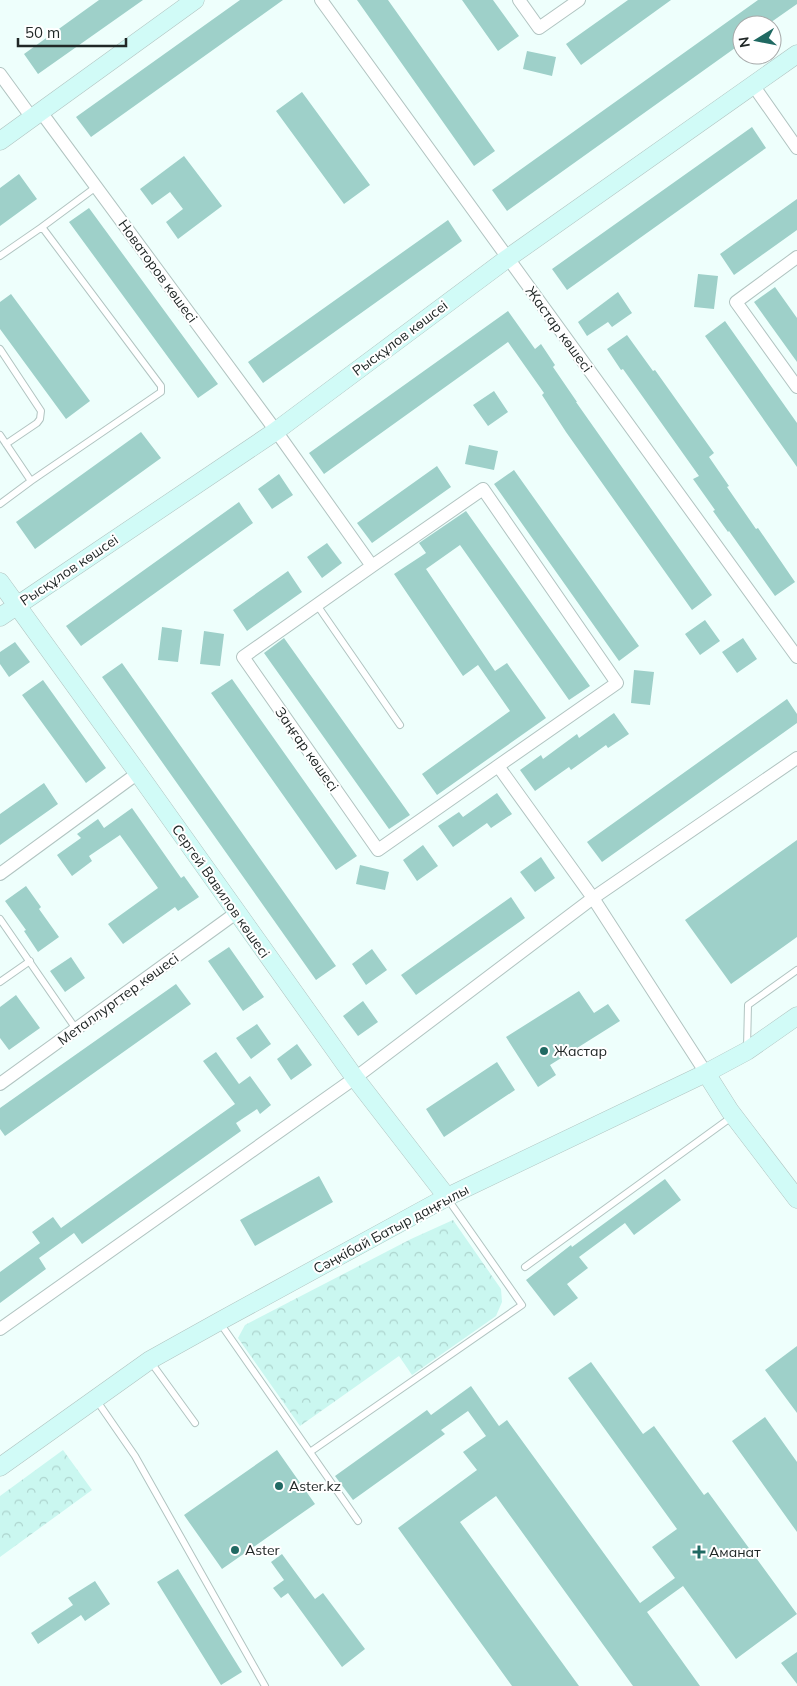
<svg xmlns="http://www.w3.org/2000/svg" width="797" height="1686" font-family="Mulish,sans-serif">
	<defs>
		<pattern id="forest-crowns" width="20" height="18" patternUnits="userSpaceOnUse" patternTransform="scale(1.25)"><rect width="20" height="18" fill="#caf7f0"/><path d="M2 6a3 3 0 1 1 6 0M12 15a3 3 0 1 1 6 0" fill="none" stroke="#add4ce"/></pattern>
	</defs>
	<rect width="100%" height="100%" fill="#eefffc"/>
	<!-- forest -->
	<path fill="url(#forest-crowns)" d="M453 1220 501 1289 502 1302 496 1316 412 1375 399 1356 300 1426 238 1338 245 1325 411 1239Z
		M63 1450 92 1490 0 1557V1496Z"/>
	<!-- building -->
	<path fill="#9ed0c9" d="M99 0H143L38 74 24 54Z
		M240 0H283L91 137 76 117Z
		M357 0H388L495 151 474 166Z
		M462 0H493L519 36 498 51Z
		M628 0H671L581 65 566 44Z
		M758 0H797V4L767 25H742V43L507 211 492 190Z
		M527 51 556 57 552 76 523 69Z
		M302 92 370 185 344 204 276 111Z
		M752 127 766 148 567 290 552 269Z
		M184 156 222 206 178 239 166 222 183 209 170 192 152 205 140 189Z
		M19 174 37 199 0 226V188Z
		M797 199V230L734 275 720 254Z
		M89 208 218 384 198 398 69 222Z
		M448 220 462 241 263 383 248 362Z
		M698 274 718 276 714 309 694 307Z
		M775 287 797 318V362L754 302Z
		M618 292 632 313 612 327 608 322 587 336 578 322Z
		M11 294 90 401 66 419 0 329V302Z
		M508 311 535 349 541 344 555 365 553 367 577 402H576L712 595 692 610 566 432 542 395 544 393 508 342 324 474 309 453Z
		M725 321 797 423V467L705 336Z
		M627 335 653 371 655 370 714 453 709 457 729 486 727 487 756 529 758 528 795 582 775 596 729 531 728 532 713 511 715 510 693 479 699 476 623 369 621 370 607 349Z
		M494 391 508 412 488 426 473 405Z
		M141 432 161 458 35 549 16 522Z
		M469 445 498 451 494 470 465 464Z
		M437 466 451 487 372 543 357 523Z
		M514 470 639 646 619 661 494 484Z
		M279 474 293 495 272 509 258 489Z
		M239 502 253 523 81 646 66 626Z
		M466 511 590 686 569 700 460 545 426 569 495 671 507 663 546 718 437 795 422 774 510 711 478 665 463 676 394 574 426 553 419 543Z
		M327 543 342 563 322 578 307 557Z
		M288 571 302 592 247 631 233 610Z
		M705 620 720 641 700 655 685 634Z
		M162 627 182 630 178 662 158 660Z
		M204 631 224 634 220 666 200 664Z
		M284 638 410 815 389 829 264 653Z
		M743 638 757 659 737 673 722 652Z
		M15 642 30 662 9 677 0 664V652Z
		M122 663 336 966 316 980 102 677Z
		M634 670 654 672 650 705 631 703Z
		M232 679 357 856 336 870 211 693Z
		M43 680 106 768 86 783 22 695Z
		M787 699 797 714V723L602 862 587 842Z
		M614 713 629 734 608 748 606 745 571 770 569 767 535 791 520 770 541 755 543 759 577 734 579 738Z
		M44 783 58 804 0 845V814Z
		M497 793 512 814 491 828 487 823 453 847 438 826 459 812 463 817Z
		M132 808 181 878 184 876 199 897 178 911 175 907 123 944 108 924 158 888 120 835 89 856 92 861 72 876 57 855 81 838 77 834 98 819 104 828Z
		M797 840V937L731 984 685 920Z
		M423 845 438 866 417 881 403 860Z
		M541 857 555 878 535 892 520 872Z
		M360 865 389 872 385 890 356 884Z
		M26 886 41 907 39 909 59 937 38 952 24 931 26 930 5 901Z
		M511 897 525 918 416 995 401 975Z
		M229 947 264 997 243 1011 208 961Z
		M372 949 387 970 366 985 352 964Z
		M71 957 85 978 65 992 50 971Z
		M176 984 191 1004 5 1136 0 1129V1108Z
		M579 991 594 1013 608 1004 620 1021 550 1065 556 1075 538 1087 506 1037Z
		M16 995 40 1028 9 1050 0 1038V1007Z
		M363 1001 378 1022 358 1036 343 1016Z
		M257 1024 271 1044 251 1059 236 1038Z
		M297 1044 312 1065 291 1080 277 1059Z
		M216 1052 239 1084 250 1076 271 1105 260 1114 257 1109 236 1123 241 1131 82 1244 74 1233 39 1258 46 1269 0 1303V1272L40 1243 32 1232 53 1217 61 1228 235 1104 203 1061Z
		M497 1062 515 1090 444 1137 426 1109Z
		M319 1176 333 1202 255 1246 240 1220Z
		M665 1179 681 1200 634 1235 625 1223 579 1257 588 1268 567 1284 578 1298 554 1316 526 1280 571 1245 572 1247Z
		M797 1346V1413L765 1370Z
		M591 1362 643 1434 654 1426 704 1495 708 1492 797 1614 736 1659 683 1586 647 1612 700 1686H633L496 1496 460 1522 579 1686H512L398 1528 477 1470 463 1452 486 1436 468 1411 441 1430 445 1434 353 1500 335 1476 427 1410 431 1415 471 1386 499 1426 507 1420 640 1603 675 1578 652 1547 677 1529 568 1378Z
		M765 1417 797 1462V1532L732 1441Z
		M277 1450 315 1504 222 1569 184 1515Z
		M282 1554 315 1599 323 1593 365 1649 342 1667 288 1593 281 1598 273 1588 284 1580 271 1562Z
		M178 1569 242 1672 221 1685 157 1582Z
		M95 1581 110 1604 85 1621 81 1615 38 1644 31 1633 73 1605 68 1598Z
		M797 1652V1684L781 1663Z"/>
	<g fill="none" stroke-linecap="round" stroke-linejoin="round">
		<defs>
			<path id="lane" d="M42 227 96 187
				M0 256 42 227 161 386V392L31 481 0 435
				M0 349 41 411 40 419 37 423 6 444
				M0 504 31 481
				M317 605 400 725
				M0 919 76 1029
				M0 982 30 961
				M747 1048 748 1005 797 970
				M525 1267 733 1116
				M220 1323 358 1521
				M150 1361 195 1423
				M97 1401 135 1456 265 1686
				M310 1452 522 1305 447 1198"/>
			<path id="street" d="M321 0 797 657
				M519 0 539 28 579 0
				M0 74 32 118
				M753 85 797 148
				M41 112 276 431 372 566 483 489 617 683 498 766
				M797 257 736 302 797 387
				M372 566 243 657 378 850 498 766 593 898 706 1073
				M0 874 138 773
				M0 1084 236 913
				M0 1329 355 1078 593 898 797 758"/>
			<path id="secondary" d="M0 141 195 0
				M0 582 138 773 355 1078 447 1197
				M0 617 276 431 508 258 797 54
				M706 1073 730 1111 797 1199
				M0 1467 150 1360 220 1321 447 1197 706 1073 747 1051 797 1016"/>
		</defs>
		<!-- lane casing -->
		<use href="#lane" stroke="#b1c4c1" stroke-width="8"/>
		<!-- street casing -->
		<use href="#street" stroke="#b1c4c1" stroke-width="14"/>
		<!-- secondary casing -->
		<use href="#secondary" stroke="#b1c4c1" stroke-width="19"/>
		<!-- lane -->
		<use href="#lane" stroke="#fff" stroke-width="6"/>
		<!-- street -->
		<use href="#street" stroke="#fff" stroke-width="12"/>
		<!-- secondary -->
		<use href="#secondary" stroke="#d1fbf7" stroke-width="18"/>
	</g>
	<!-- markers -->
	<g fill="#206962" stroke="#fff" stroke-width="2">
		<circle cx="544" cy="1051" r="5"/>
		<circle cx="279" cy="1486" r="5"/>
		<circle cx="235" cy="1550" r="5"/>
		<path d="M696.5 1544.5h5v5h5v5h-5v5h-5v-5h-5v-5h5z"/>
	</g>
	<g text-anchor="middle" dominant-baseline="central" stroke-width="4" stroke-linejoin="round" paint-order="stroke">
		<!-- street labels -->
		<g font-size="14" fill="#212827" stroke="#fff">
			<text transform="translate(158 271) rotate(54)">Новаторов көшесі</text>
			<text transform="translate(559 329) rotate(54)">Жастар көшесі</text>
			<text transform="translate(400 338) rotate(-37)">Рысқұлов көшсеі</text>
			<text transform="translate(69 570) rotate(-34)">Рысқұлов көшсеі</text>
			<text transform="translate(307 749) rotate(55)">Заңғар көшесі</text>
			<text transform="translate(221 891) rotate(55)">Сергей Вавилов көшесі</text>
			<text transform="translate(118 999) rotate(-36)">Металлургтер көшесі</text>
			<text transform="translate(391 1229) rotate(-28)">Сәңкібай Батыр даңғылы</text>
		</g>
		<!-- poi labels -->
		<g font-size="14" fill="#212827" stroke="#fff" text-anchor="start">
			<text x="554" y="1051">Жастар</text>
			<text x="289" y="1486">Aster.kz</text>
			<text x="245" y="1550">Aster</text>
			<text x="709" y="1552">Аманат</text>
		</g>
	</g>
	<!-- north arrow -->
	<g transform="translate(757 40) rotate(260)"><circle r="24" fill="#ffffff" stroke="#a6a9a9"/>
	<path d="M0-4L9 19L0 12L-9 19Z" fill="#206962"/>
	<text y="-8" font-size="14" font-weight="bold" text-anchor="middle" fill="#212827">N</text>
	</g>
	<!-- scale -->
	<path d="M18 38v8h108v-8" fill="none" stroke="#212827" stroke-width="2.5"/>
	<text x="25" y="38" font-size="15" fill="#212827" stroke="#ffffff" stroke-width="4" paint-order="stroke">50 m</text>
</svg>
